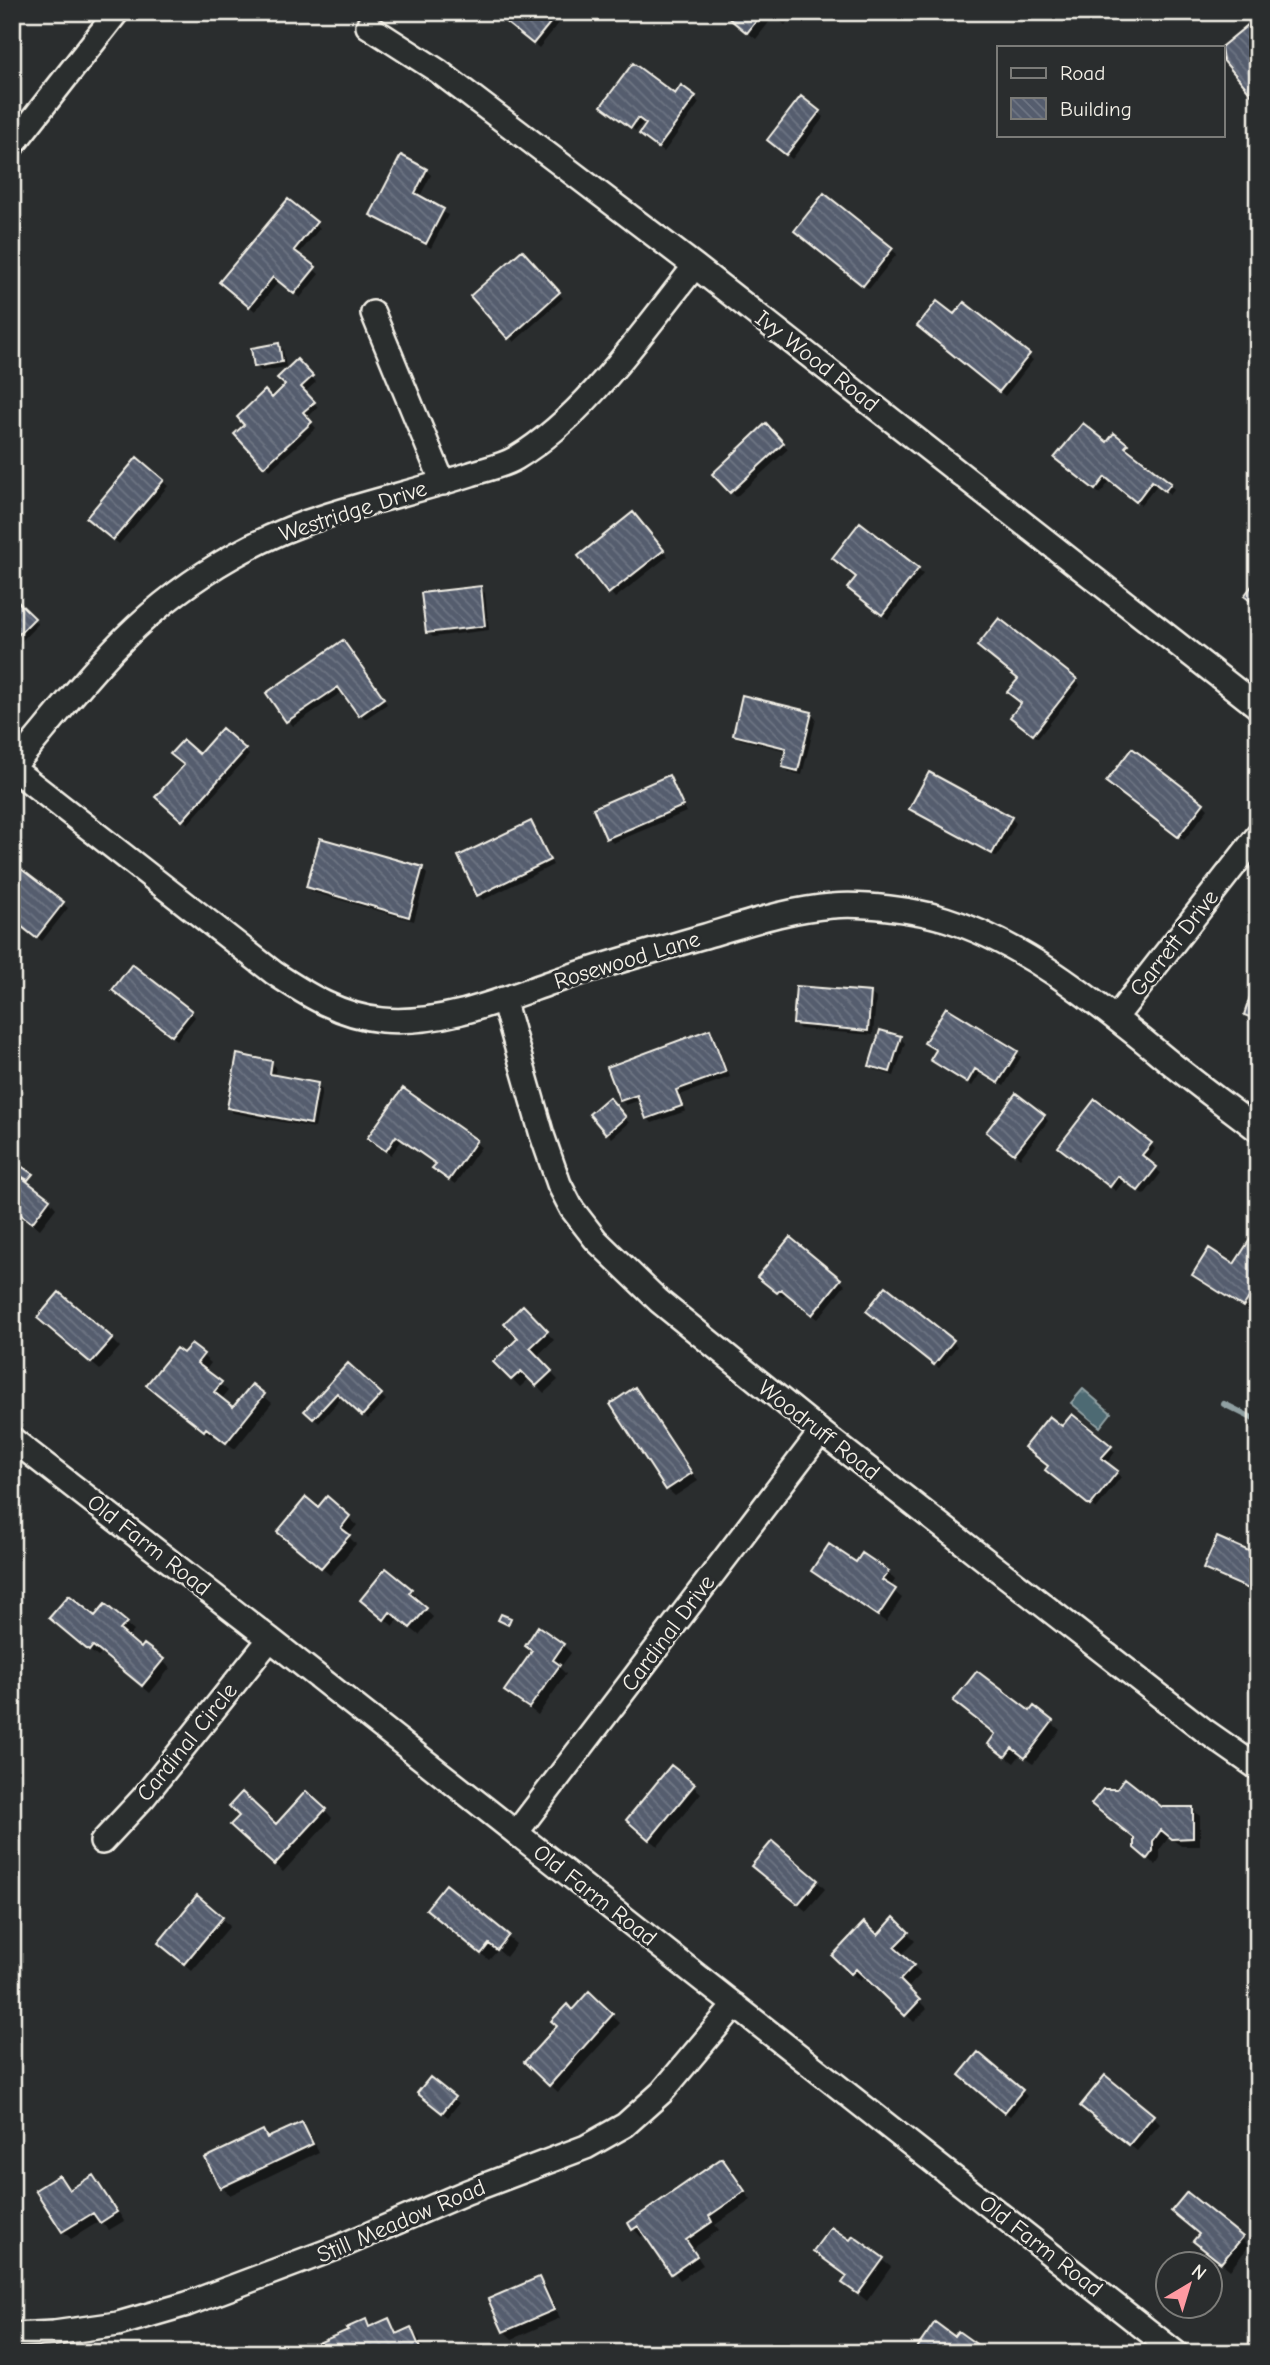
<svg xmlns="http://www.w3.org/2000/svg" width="1270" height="2365" font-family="'Comic Neue',sans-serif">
	<defs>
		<pattern id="water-ripples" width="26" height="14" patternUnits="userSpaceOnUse" patternTransform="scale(1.75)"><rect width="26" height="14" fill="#4e6a73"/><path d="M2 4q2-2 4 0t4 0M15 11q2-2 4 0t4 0" fill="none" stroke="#688087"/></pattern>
		<pattern id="building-back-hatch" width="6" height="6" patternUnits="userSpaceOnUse" patternTransform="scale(1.75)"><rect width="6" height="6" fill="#555d6e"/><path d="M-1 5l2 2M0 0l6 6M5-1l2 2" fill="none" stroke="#6e7583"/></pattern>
	</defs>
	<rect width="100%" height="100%" fill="#2a2d2e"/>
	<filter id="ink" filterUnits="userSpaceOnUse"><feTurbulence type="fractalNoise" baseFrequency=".0143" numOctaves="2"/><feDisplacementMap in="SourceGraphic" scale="14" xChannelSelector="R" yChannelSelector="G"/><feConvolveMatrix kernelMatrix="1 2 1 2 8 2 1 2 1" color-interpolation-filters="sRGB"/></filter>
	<g filter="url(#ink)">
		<!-- water -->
		<path fill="url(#water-ripples)" stroke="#90a0a2" stroke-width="2" d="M1083 1389 1111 1413 1100 1427 1071 1403Z"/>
		<!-- shadow -->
		<path fill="#0007" d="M495 12H560L564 17 539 48Z
			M721 12H796L785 25 774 16 756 39Z
			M675 96 695 98 699 103 664 152 646 139 648 125 643 122 636 131 608 111Z
			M801 99 824 117 792 159 774 145Z
			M426 170 431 175 419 198 448 215 431 248 377 219 372 214Z
			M824 196 897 254 869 289 801 236Z
			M315 223 320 228 298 255 319 274 300 298 279 281 255 311 226 287Z
			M522 252 563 298 514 342 472 296Z
			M924 331 1028 356 1033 360 1005 396Z
			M278 345 283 350 286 367 261 371 256 366Z
			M297 362 316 382 304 393 318 407 307 418 316 428 270 470 236 434 287 386Z
			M766 426 788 449 736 497 714 474Z
			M1114 435 1132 450 1129 453 1174 489 1170 494 1158 484 1141 505 1110 481 1100 494 1061 463 1107 444Z
			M137 460 168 486 119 544 93 522Z
			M638 519 668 556 615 598 580 556Z
			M860 525 923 574 888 619 854 593 858 578Z
			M480 588 485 593 489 630 433 637 428 632Z
			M12 599 38 624 12 651Z
			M348 647 387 704 365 719 343 691 293 726 269 694Z
			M1076 680 1080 685 1038 738 1017 722Z
			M811 714 816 719 802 775 789 772 784 767 787 751 739 739 735 734Z
			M245 750 249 755 188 824 158 797 199 757Z
			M669 778 674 782 686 812 613 843 608 838Z
			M1113 786 1203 804 1208 809 1184 840Z
			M911 808 1011 818 1016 823 997 857 916 813Z
			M530 823 535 828 553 865 483 900 478 895Z
			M12 864 68 908 42 941 12 918Z
			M422 869 427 874 414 921 312 892 307 887Z
			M119 994 191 1012 195 1017 177 1040Z
			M871 994 876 998 873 1035 800 1029 795 1024Z
			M710 1031 714 1036 730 1077 680 1095 686 1111 652 1123 648 1118 640 1100 626 1105 621 1100Z
			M900 1038 905 1043 894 1076 875 1070 870 1065Z
			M926 1042 1016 1052 1021 1057 1004 1086 981 1072 972 1086 937 1065 932 1060 937 1051Z
			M271 1062 276 1067 274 1077 317 1085 322 1090 315 1128 233 1113 228 1108Z
			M404 1090 481 1147 455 1184 439 1173 437 1165 402 1140 391 1155 375 1143Z
			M613 1104 629 1123 612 1138 591 1114Z
			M1044 1116 1048 1121 1020 1158 993 1136Z
			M1151 1144 1155 1149 1147 1161 1161 1173 1144 1195 1124 1180 1116 1191 1065 1152Z
			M49 1200 56 1208 40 1229 12 1208Z
			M790 1239 845 1285 818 1319 786 1293 783 1297 764 1281Z
			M1258 1245V1296L1248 1311 1199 1279 1234 1266Z
			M523 1308 554 1340 536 1357 558 1380 544 1393 530 1378 520 1387 496 1362 521 1338Z
			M873 1316 952 1341 957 1346 939 1368Z
			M47 1325 112 1339 120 1347 100 1370Z
			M191 1346 211 1363 205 1371 228 1391 221 1400 234 1410 252 1386 272 1403 235 1449 215 1434 212 1437 148 1385 183 1356Z
			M348 1365 386 1400 368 1419 343 1396 319 1423 306 1411Z
			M635 1390 643 1397 698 1481 675 1496 667 1489Z
			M1062 1428 1110 1447 1115 1452 1106 1464 1121 1477 1096 1509 1052 1474Z
			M327 1499 357 1525 348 1536 356 1544 330 1575 287 1539Z
			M1258 1557 1256 1594 1210 1573 1205 1568Z
			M856 1565 887 1572 895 1580 890 1588 902 1598 886 1622 821 1578 814 1571Z
			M386 1570 411 1591 419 1598 416 1601 433 1617 419 1635 399 1619 393 1626 370 1607Z
			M105 1606 134 1631 127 1639 141 1650 163 1661 170 1668 150 1693 102 1653 98 1657 59 1626 95 1619Z
			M563 1645 571 1653 560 1668 566 1674 538 1715 507 1691Z
			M1034 1708 1060 1730 1033 1764 1020 1755 1014 1763 998 1751Z
			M12 1733 18 1739 12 1751Z
			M671 1767 701 1793 658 1846 636 1828Z
			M1162 1809H1192L1200 1816V1846H1181L1169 1837 1160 1849V1859L1156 1865 1144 1856Z
			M325 1810 332 1818 283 1872 240 1833 276 1826Z
			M761 1873 817 1881 825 1889 806 1911Z
			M446 1886 516 1944 506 1957 498 1950 489 1960 436 1917Z
			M197 1898 230 1926 192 1971 168 1950Z
			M894 1920 915 1941 901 1955 921 1974 907 1989 927 2009 914 2022 865 1976 860 1981 834 1956 878 1937Z
			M589 1994 620 2023 558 2092 534 2070 559 2026Z
			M430 2079 459 2103 448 2117 424 2097Z
			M966 2079 1022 2091 1027 2096 1010 2116Z
			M1090 2113 1152 2116 1160 2124 1137 2151Z
			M301 2124 309 2132 319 2152 230 2195 222 2187 208 2159 263 2132 270 2139Z
			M722 2161 751 2200 715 2225 719 2230 692 2249 703 2265 680 2280 646 2234 641 2237 634 2229Z
			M59 2177 71 2191 93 2177 101 2185 124 2221 109 2230 100 2221 71 2239 63 2231 37 2191Z
			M1201 2234 1242 2239 1249 2246 1230 2270 1204 2248Z
			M854 2238 891 2267 867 2301 845 2283 849 2277 816 2251 850 2243Z
			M539 2279 546 2287 560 2318 512 2339 504 2331Z
			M365 2321 372 2328 389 2321 399 2334 410 2329 418 2337 425 2353H311Z"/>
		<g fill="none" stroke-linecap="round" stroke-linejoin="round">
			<!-- stream -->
			<path stroke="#90a0a2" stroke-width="6" d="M1224 1404 1258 1421"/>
		</g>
		<!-- building -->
		<path fill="url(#building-back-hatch)" stroke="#f4f1e8" stroke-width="2" d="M493 12H559L533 44Z
			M721 12H763L747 33Z
			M1249 24 1258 34V92L1253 96 1223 60 1221 47Z
			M633 63 675 94 681 85 696 96 658 148 639 134 646 124 638 118 631 128 601 106Z
			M801 96 820 111 786 155 767 140Z
			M401 155 427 169 415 193 444 209 426 244 370 215Z
			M824 193 893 248 863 286 794 231Z
			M288 199 317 222 294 250 316 267 294 294 273 277 249 307 219 282Z
			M522 250 560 292 508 339 470 296Z
			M937 301 954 314 964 302 1030 354 999 392 917 326Z
			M279 343 282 362 254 367 251 348Z
			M297 359 313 376 301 387 315 402 303 412 312 422 264 467 234 434 244 425 237 417 265 390 272 398 285 385 277 378Z
			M766 423 784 443 730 493 712 474Z
			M1083 423 1107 442 1114 433 1128 444 1125 447 1171 483 1165 491 1152 481 1136 502 1105 477 1095 490 1054 458Z
			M137 457 164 480 113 540 86 518Z
			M633 512 664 550 608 594 578 556Z
			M860 522 919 568 882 615 847 588 856 577 832 558Z
			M1258 578V607L1244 596Z
			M481 586 485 626 426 633 421 593Z
			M12 596 35 618 12 641Z
			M999 618 1077 679 1033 735 1010 717 1021 703 1007 692 1018 679 977 646Z
			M343 640 384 698 359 716 338 687 286 722 266 693Z
			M742 695 812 712 798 771 782 767 786 748 733 735Z
			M222 728 246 749 182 821 155 797 184 765 170 754 183 740 199 754Z
			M1132 748 1204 803 1178 837 1106 782Z
			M929 772 1012 817 992 854 909 809Z
			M669 775 683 806 606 839 593 808Z
			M531 821 550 860 477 896 458 856Z
			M320 838 423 867 409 917 306 887Z
			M12 862 64 902 36 938 12 919Z
			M132 964 192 1011 172 1036 112 990Z
			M1258 972V1020L1244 1015Z
			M796 986 871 992 868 1031 793 1024Z
			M946 1007 1018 1051 998 1083 975 1069 967 1083 930 1060 936 1050 924 1043Z
			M710 1029 726 1072 676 1090 682 1106 646 1119 637 1095 620 1101 607 1067Z
			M880 1030 901 1036 890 1072 869 1066Z
			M237 1054 272 1061 270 1074 318 1083 311 1124 227 1108Z
			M403 1088 477 1140 449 1180 432 1168 436 1164 396 1136 386 1151 367 1138Z
			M1016 1093 1045 1115 1014 1154 986 1132Z
			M609 1097 626 1117 606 1134 589 1114Z
			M1095 1099 1152 1143 1142 1155 1157 1167 1138 1191 1118 1176 1110 1187 1058 1147Z
			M21 1166 33 1174 28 1180 16 1173Z
			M12 1170 50 1199 32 1223 12 1208Z
			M790 1237 841 1279 812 1315 781 1289 777 1293 757 1277Z
			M1251 1238 1258 1242V1284L1243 1307 1192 1275 1209 1248 1234 1264Z
			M886 1286 954 1340 934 1365 866 1311Z
			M59 1292 113 1338 91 1363 37 1318Z
			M523 1305 548 1331 530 1348 552 1371 536 1386 521 1371 511 1380 493 1362 518 1338 504 1323Z
			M191 1344 204 1354 197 1363 222 1382 214 1392 233 1407 252 1384 265 1394 226 1443 206 1428 204 1431 146 1385 176 1348 183 1353Z
			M348 1363 382 1394 362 1416 337 1393 313 1419 304 1411Z
			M635 1387 692 1473 666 1490 610 1404Z
			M1072 1414 1112 1446 1101 1458 1118 1471 1090 1506 1045 1470 1048 1466 1024 1447 1049 1416 1062 1426Z
			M327 1496 350 1516 341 1528 350 1535 321 1568 277 1532 306 1497 318 1507Z
			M1217 1537 1258 1555V1575L1251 1590 1203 1569Z
			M829 1544 856 1562 862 1553 889 1571 882 1580 896 1589 878 1616 811 1571Z
			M386 1568 412 1589 409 1593 427 1608 410 1628 390 1612 384 1620 360 1600Z
			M69 1595 95 1616 105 1604 127 1622 120 1630 141 1648 144 1644 164 1659 142 1686 93 1646 89 1651 49 1618Z
			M501 1614 511 1618 508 1625 498 1620Z
			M538 1626 564 1644 553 1660 560 1665 529 1708 504 1691 532 1651 525 1646Z
			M977 1671 1030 1711 1034 1706 1053 1721 1025 1758 1012 1748 1005 1757 988 1744 995 1734 953 1701Z
			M671 1765 695 1784 649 1840 626 1820Z
			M1125 1778 1162 1807H1193V1838L1172 1839 1161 1830 1153 1841V1851L1147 1859 1134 1848V1838L1091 1804 1103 1789H1117Z
			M306 1791 326 1809 274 1865 230 1825 239 1816 229 1806 242 1792 276 1824Z
			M772 1841 818 1880 798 1904 751 1866Z
			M446 1884 509 1935 497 1950 489 1944 481 1954 426 1909Z
			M197 1895 223 1917 184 1964 158 1943Z
			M894 1917 909 1932 894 1947 914 1965 900 1980 920 2000 905 2016 856 1969 851 1974 832 1956 864 1922 878 1935Z
			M589 1991 613 2014 549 2086 524 2062 557 2026 551 2021 567 2004 572 2010Z
			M978 2052 1023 2090 1004 2113 959 2075Z
			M1105 2075 1154 2115 1129 2145 1080 2106Z
			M430 2077 455 2097 442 2113 417 2093Z
			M302 2122 313 2144 220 2188 205 2158 263 2130 267 2138Z
			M722 2158 745 2191 709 2216 712 2222 686 2240 697 2256 671 2274 638 2226 632 2230 628 2223Z
			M59 2175 69 2190 93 2175 117 2212 100 2223 93 2213 62 2232 35 2190Z
			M1187 2192 1243 2237 1221 2263 1193 2241 1199 2234 1171 2211Z
			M831 2227 850 2240 853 2236 884 2258 858 2294 842 2283 847 2276 813 2251Z
			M539 2277 554 2310 503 2332 488 2299Z
			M389 2318 396 2334 411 2327 422 2353H309L307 2348 348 2330 346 2328 366 2319 369 2327Z
			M935 2322 954 2336 958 2331 989 2353H924L917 2348Z"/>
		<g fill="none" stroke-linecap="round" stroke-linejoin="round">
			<defs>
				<path id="minor" d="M368 26 438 71 695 266 1258 707
					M12 146 117 12
					M373 313 443 483
					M12 768 274 973C307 995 341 1016 382 1020 440 1025 496 1002 550 983 601 965 653 951 705 936 746 924 789 909 832 906 862 903 916 910 945 919 1023 943 1092 999 1155 1050 1188 1078 1223 1103 1258 1130
					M12 768C42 733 70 697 101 663 161 595 242 541 329 515 376 500 424 489 471 474 485 469 503 466 516 458 587 415 643 331 695 266
					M503 999 542 1135 559 1184 572 1209 596 1240 659 1301 821 1432 1205 1731 1258 1768
					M1116 1017 1258 835
					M12 1439 270 1639 1176 2353
					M516 1833 821 1432
					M102 1842 143 1798 270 1639
					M12 2335 54 2333 118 2324 187 2304 339 2247 467 2192 586 2147 625 2125 662 2092 735 2005"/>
			</defs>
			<!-- minor casing -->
			<use href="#minor" stroke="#f4f1e8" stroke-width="28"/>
			<!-- minor -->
			<use href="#minor" stroke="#2a2d2e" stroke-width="23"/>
		</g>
	</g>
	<g text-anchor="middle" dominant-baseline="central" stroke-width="6" stroke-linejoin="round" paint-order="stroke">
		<!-- street labels -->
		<g font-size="23" fill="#f4f1e8" stroke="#2a2d2e">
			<text transform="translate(817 361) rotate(38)">Ivy Wood Road</text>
			<text transform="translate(353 511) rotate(-18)">Westridge Drive</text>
			<text transform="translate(1174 943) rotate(-52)">Garrett Drive</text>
			<text transform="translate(627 960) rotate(-17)">Rosewood Lane</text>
			<text transform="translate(819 1430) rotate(38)">Woodruff Road</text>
			<text transform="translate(149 1545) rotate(38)">Old Farm Road</text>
			<text transform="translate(668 1633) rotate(-53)">Cardinal Drive</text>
			<text transform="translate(187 1742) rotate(-51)">Cardinal Circle</text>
			<text transform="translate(595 1895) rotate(38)">Old Farm Road</text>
			<text transform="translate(401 2221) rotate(-23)">Still Meadow Road</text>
			<text transform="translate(1041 2246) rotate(38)">Old Farm Road</text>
		</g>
	</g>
	<!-- margin -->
	<rect width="1270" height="2365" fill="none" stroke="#2a2d2e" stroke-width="42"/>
	<rect x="21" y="21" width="1228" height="2323" fill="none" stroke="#f4f1e8" stroke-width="2.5" filter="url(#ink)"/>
	<!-- legend -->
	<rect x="997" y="46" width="228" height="91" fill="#2a2d2e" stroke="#7b7b78" stroke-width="2"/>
	<rect x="1011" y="68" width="35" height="10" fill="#2a2d2e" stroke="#7b7b78" stroke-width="2"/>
	<text x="1060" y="80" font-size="21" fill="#f4f1e8">Road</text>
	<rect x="1011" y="98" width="35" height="21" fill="url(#building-back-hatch)" stroke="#7b7b78" stroke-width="2"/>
	<text x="1060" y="116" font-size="21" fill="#f4f1e8">Building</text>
	<!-- north arrow -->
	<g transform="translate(1189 2285) rotate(38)"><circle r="33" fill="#2a2d2e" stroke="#7b7b78" stroke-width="2"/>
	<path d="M0-5L12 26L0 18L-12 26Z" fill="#ff9aa2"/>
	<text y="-10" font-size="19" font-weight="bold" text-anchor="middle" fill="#f4f1e8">N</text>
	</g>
</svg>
